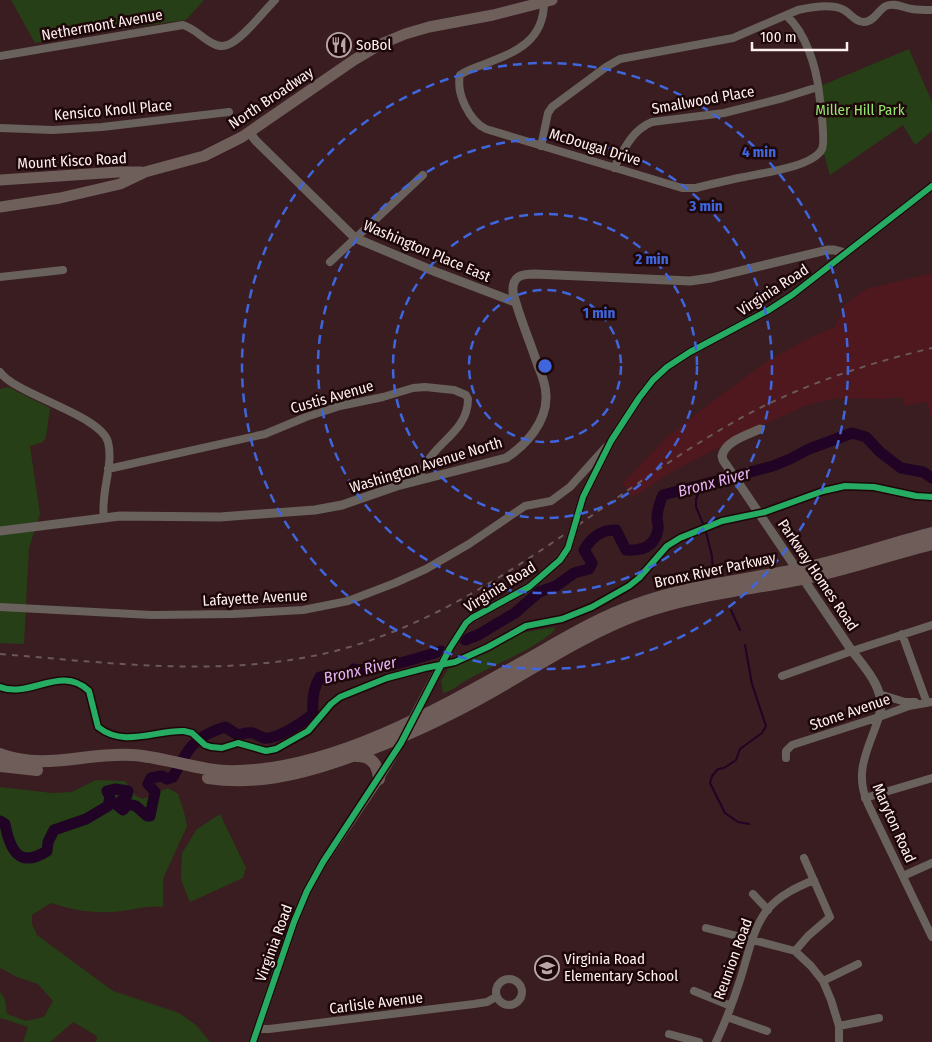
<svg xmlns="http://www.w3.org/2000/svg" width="932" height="1042" font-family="'Fira Sans Condensed',sans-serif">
	<rect width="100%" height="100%" fill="#391d20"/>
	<!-- built -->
	<path fill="#4f181e" d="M932 273V423L927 402 905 406 902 397 880 399 853 398 830 399 805 406 767 423 675 470 633 497 623 483 666 438 705 407 766 362 807 339 835 327 844 305 866 289Z"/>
	<!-- green -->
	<path fill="#263f16" d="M11 0H204L186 20 119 29 35 43Z
		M909 49 932 102V131L915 145 903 125 830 175 822 147 818 87Z
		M8 387 50 408 46 437 43 442 30 446 40 514 29 548 24 644 0 643V389Z
		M554 627 555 630C529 653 496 663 467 680 458 685 453 691 443 693L441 681 448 669 489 652 516 634Z
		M96 780 125 781 136 796 143 799 168 788 178 794 184 812 187 826 163 879V907C145 905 130 911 113 912 88 913 74 910 51 903L32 915V924L37 935 113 991 179 1013 196 1025 210 1042H96L97 1036 73 1022 50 1042H23L28 1027 1 1018 0 1019V992L5 999 7 1014 26 1021 44 1017 53 1001 38 984 17 977 0 968V787L52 793 72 792Z
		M220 814 246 868 243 878 190 902 181 880 182 853 197 829Z"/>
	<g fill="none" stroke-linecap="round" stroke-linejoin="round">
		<!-- stream -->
		<path stroke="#200325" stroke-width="2" d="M702 485 696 499V507L704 526
			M706 532 712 556 713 577
			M731 610 740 630
			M745 645 752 684 766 726 762 733 740 749 736 760 724 768 718 769 712 776 710 783 725 813 738 822 749 824"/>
		<!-- river -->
		<path stroke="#200325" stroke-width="11" d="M465 640 478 635 515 613 539 592 556 586 574 573 589 569 592 563 584 550C591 538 602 529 616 530L626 550C642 551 655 547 658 529 659 525 657 522 657 518 657 510 660 502 663 495L773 466 790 459 809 449 852 433 866 437 880 452 901 468 923 472 932 478
			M0 821 5 824C10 850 19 869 47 851L48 842 54 830 86 819 108 806 110 797 107 791 115 789 128 791 127 795 117 805 123 810 128 804 136 806 147 816H150L155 792 148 784 151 778 162 776 167 779 173 777C187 750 194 736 225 727L238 735C243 734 248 732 253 733 257 734 260 737 264 738 277 740 303 722 313 714 312 701 313 688 320 677L347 675 354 669C372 673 422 657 441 651"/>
		<!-- minor -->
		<path stroke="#69615b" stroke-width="8" d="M544 2C544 41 516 52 485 64 476 67 467 70 460 75 456 93 469 121 486 129L682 188H696C712 184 728 180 744 177 762 173 813 167 822 149 826 140 820 103 819 92 816 66 806 34 787 16
			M0 56 183 25C194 28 202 38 212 43 217 46 222 47 227 45 241 41 264 11 275 0
			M0 128 53 130 102 127 229 112
			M541 146 548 113 552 107 606 67 620 59 733 38 798 10C811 7 832 3 844 10 851 14 855 22 864 22 874 22 878 10 886 6 894 2 904 8 912 9 919 10 926 10 932 10
			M614 168C624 149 632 130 652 122L724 113 783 98 818 87
			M330 262 423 175
			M0 277 63 270
			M0 372C16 395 101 415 108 442 114 466 100 493 104 518
			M108 469 265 434 306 417 340 406 383 397 413 388 425 387 454 390 466 395 468 399C468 430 438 441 425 465 422 469 421 475 419 480
			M0 607 152 615 233 614 303 610 348 601 395 583 426 569 469 544 525 506 551 501 570 487 606 447
			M902 634 927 703
			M782 676 852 651 932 625
			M879 694 905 702H915
			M879 717C869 748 853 771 868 804L932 937
			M786 758V751L792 745 879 717 909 706 932 702
			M865 798 932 778
			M903 876 932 863
			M753 894 768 910
			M706 928 795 951 811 966 823 981 831 1000 839 1026V1042
			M795 951 808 936 830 917 804 858
			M496 992a13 13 0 1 1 26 0a13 13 0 1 1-26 0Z
			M823 981 858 964
			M694 991 731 1006
			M727 1017 767 1031
			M839 1026 879 1018
			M257 1029H269L474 1004 487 1002 496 997
			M669 1034 699 1042
			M716 1042C726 1021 734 999 741 977 748 955 753 927 768 909 780 895 797 887 814 880"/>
		<!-- tertiary -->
		<path stroke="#69615b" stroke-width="9" d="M249 132 256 141 355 238 436 272 515 302
			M760 429C747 435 725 441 722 456L723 460 852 651C867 670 887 691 879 717
			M0 531 120 516 220 517 315 510 342 505 397 486 506 458C526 445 547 422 546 396 546 386 542 375 538 366 530 341 519 317 513 292 512 276 521 274 535 274L690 281 711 278 827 250H834L846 253
			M411 722 450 648 466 623 472 618 529 587 560 560 568 548 583 497 611 441 639 398 653 380 667 367 690 352 769 310 792 295 932 186
			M253 1042 294 922 307 891 323 862 379 779 406 734"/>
		<!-- primary -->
		<path stroke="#6f5f5b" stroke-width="11" d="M0 180 118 172H141
			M0 207 60 198 120 184 145 172 204 156 242 137 354 60 381 44 405 34 429 27 493 15 552 0"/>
		<!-- trunk -->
		<path stroke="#6e5d59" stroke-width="12" d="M0 754C44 771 87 752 132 755 168 757 202 773 239 771 335 768 439 709 521 663 559 642 595 619 635 605 690 585 748 580 804 568 847 559 889 544 932 533
			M356 756C371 755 378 764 379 779
			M0 766 37 770
			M208 778C254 785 297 775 341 760 394 742 446 718 495 690 542 663 588 633 639 614 691 595 747 590 801 579 846 570 888 555 932 544"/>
		<!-- rail -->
		<path stroke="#6a5958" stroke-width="2" stroke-dasharray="6 6" stroke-linecap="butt" d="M0 654C113 663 228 679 339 650 483 611 594 505 720 430 786 390 857 366 932 348"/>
		<defs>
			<path id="cycleway" d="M0 687C30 699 61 664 89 691L98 727C124 748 155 730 184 731L192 733 205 745 211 747 222 748 238 743 266 751 276 749 308 731 331 704 340 697 387 678 425 668 455 662 488 647 526 626 562 619 592 607 629 586 639 578 667 546 680 538 722 521 765 512 823 491 845 486 874 487 916 496 932 497
				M253 1042 294 922 307 891 323 862 401 743 450 648 466 623 472 618 529 587 560 560 568 548 583 497 611 441 639 398 653 380 667 367 690 352 769 310 792 295 932 186"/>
		</defs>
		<!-- cycleway casing -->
		<use href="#cycleway" stroke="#1e0709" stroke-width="9"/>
		<!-- cycleway -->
		<use href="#cycleway" stroke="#26ab63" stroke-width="6"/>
	</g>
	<!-- distance rings -->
	<g fill="none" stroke="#3f66dc" stroke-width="2.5" stroke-dasharray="9 6">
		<circle cx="545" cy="366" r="76"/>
		<circle cx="545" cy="366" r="152"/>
		<circle cx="545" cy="366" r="227"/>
		<circle cx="545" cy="366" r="303"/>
	</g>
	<!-- icons -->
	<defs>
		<symbol id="restaurant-ring" viewBox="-11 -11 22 22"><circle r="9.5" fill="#1e0709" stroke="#b9a6a7" stroke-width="1.5"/><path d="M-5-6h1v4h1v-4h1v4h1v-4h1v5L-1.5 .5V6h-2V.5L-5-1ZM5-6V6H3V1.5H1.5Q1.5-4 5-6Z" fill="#b9a6a7"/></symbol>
		<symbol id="school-ring" viewBox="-11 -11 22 22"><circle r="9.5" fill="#1e0709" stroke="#b9a6a7" stroke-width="1.5"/><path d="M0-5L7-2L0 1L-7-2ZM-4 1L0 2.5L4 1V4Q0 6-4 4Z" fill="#b9a6a7"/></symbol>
	</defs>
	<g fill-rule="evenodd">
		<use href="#restaurant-ring" x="325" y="31" width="28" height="28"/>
		<use href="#school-ring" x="533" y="954" width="28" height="28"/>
	</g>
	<g text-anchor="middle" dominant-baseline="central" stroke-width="5" stroke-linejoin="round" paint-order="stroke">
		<!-- street labels -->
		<g font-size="15" fill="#fef0f0" stroke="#1e0709">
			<text transform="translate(102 25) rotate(-10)">Nethermont Avenue</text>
			<text transform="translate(271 98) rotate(-34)">North Broadway</text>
			<text transform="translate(703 100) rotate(-10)">Smallwood Place</text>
			<text transform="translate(113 110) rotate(-5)">Kensico Knoll Place</text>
			<text transform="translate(595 147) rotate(17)">McDougal Drive</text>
			<text transform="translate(72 161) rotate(-3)">Mount Kisco Road</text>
			<text transform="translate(427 251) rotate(23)">Washington Place East</text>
			<text transform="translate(773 290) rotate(-33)">Virginia Road</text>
			<text transform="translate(332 397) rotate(-16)">Custis Avenue</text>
			<text transform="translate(426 465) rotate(-17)">Washington Avenue North</text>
			<text transform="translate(715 570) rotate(-12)">Bronx River Parkway</text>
			<text transform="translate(818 575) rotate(56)">Parkway Homes Road</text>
			<text transform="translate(500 587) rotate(-32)">Virginia Road</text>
			<text transform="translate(255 598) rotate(-3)">Lafayette Avenue</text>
			<text transform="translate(850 712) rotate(-19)">Stone Avenue</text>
			<text transform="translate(894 823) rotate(66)">Maryton Road</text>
			<text transform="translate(274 943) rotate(-70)">Virginia Road</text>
			<text transform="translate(733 959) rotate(-70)">Reunion Road</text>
			<text transform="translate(376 1003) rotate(-7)">Carlisle Avenue</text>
		</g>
		<!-- poi labels -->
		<g font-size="15" fill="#fef0f0" stroke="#1e0709" text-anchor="start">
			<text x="356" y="45">SoBol</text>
			<text x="564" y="959">Virginia Road<tspan x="564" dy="17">Elementary School</tspan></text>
		</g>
		<!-- park labels -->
		<g font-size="15" fill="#94e670" stroke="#1e0709">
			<text x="860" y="110">Miller Hill Park</text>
		</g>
		<!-- water labels -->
		<g font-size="16" font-style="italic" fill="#e5b5f7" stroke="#1e0709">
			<text transform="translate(714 482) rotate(-15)">Bronx River</text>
			<text transform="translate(360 670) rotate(-13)">Bronx River</text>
		</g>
	</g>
	<circle cx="545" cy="366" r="8" fill="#3f66dc" stroke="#1e0709" stroke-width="2.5"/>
	<g font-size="15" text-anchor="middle" font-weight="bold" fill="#3f66dc" stroke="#1e0709" stroke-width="5" stroke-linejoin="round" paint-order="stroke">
		<text x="759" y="157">4 min</text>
		<text x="706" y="211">3 min</text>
		<text x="652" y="264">2 min</text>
		<text x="599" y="318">1 min</text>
	</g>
	<!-- scale -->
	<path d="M752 42v8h95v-8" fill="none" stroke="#fef0f0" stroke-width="2.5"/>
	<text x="760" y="42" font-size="15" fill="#fef0f0" stroke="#1e0709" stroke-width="4" paint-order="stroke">100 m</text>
</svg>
